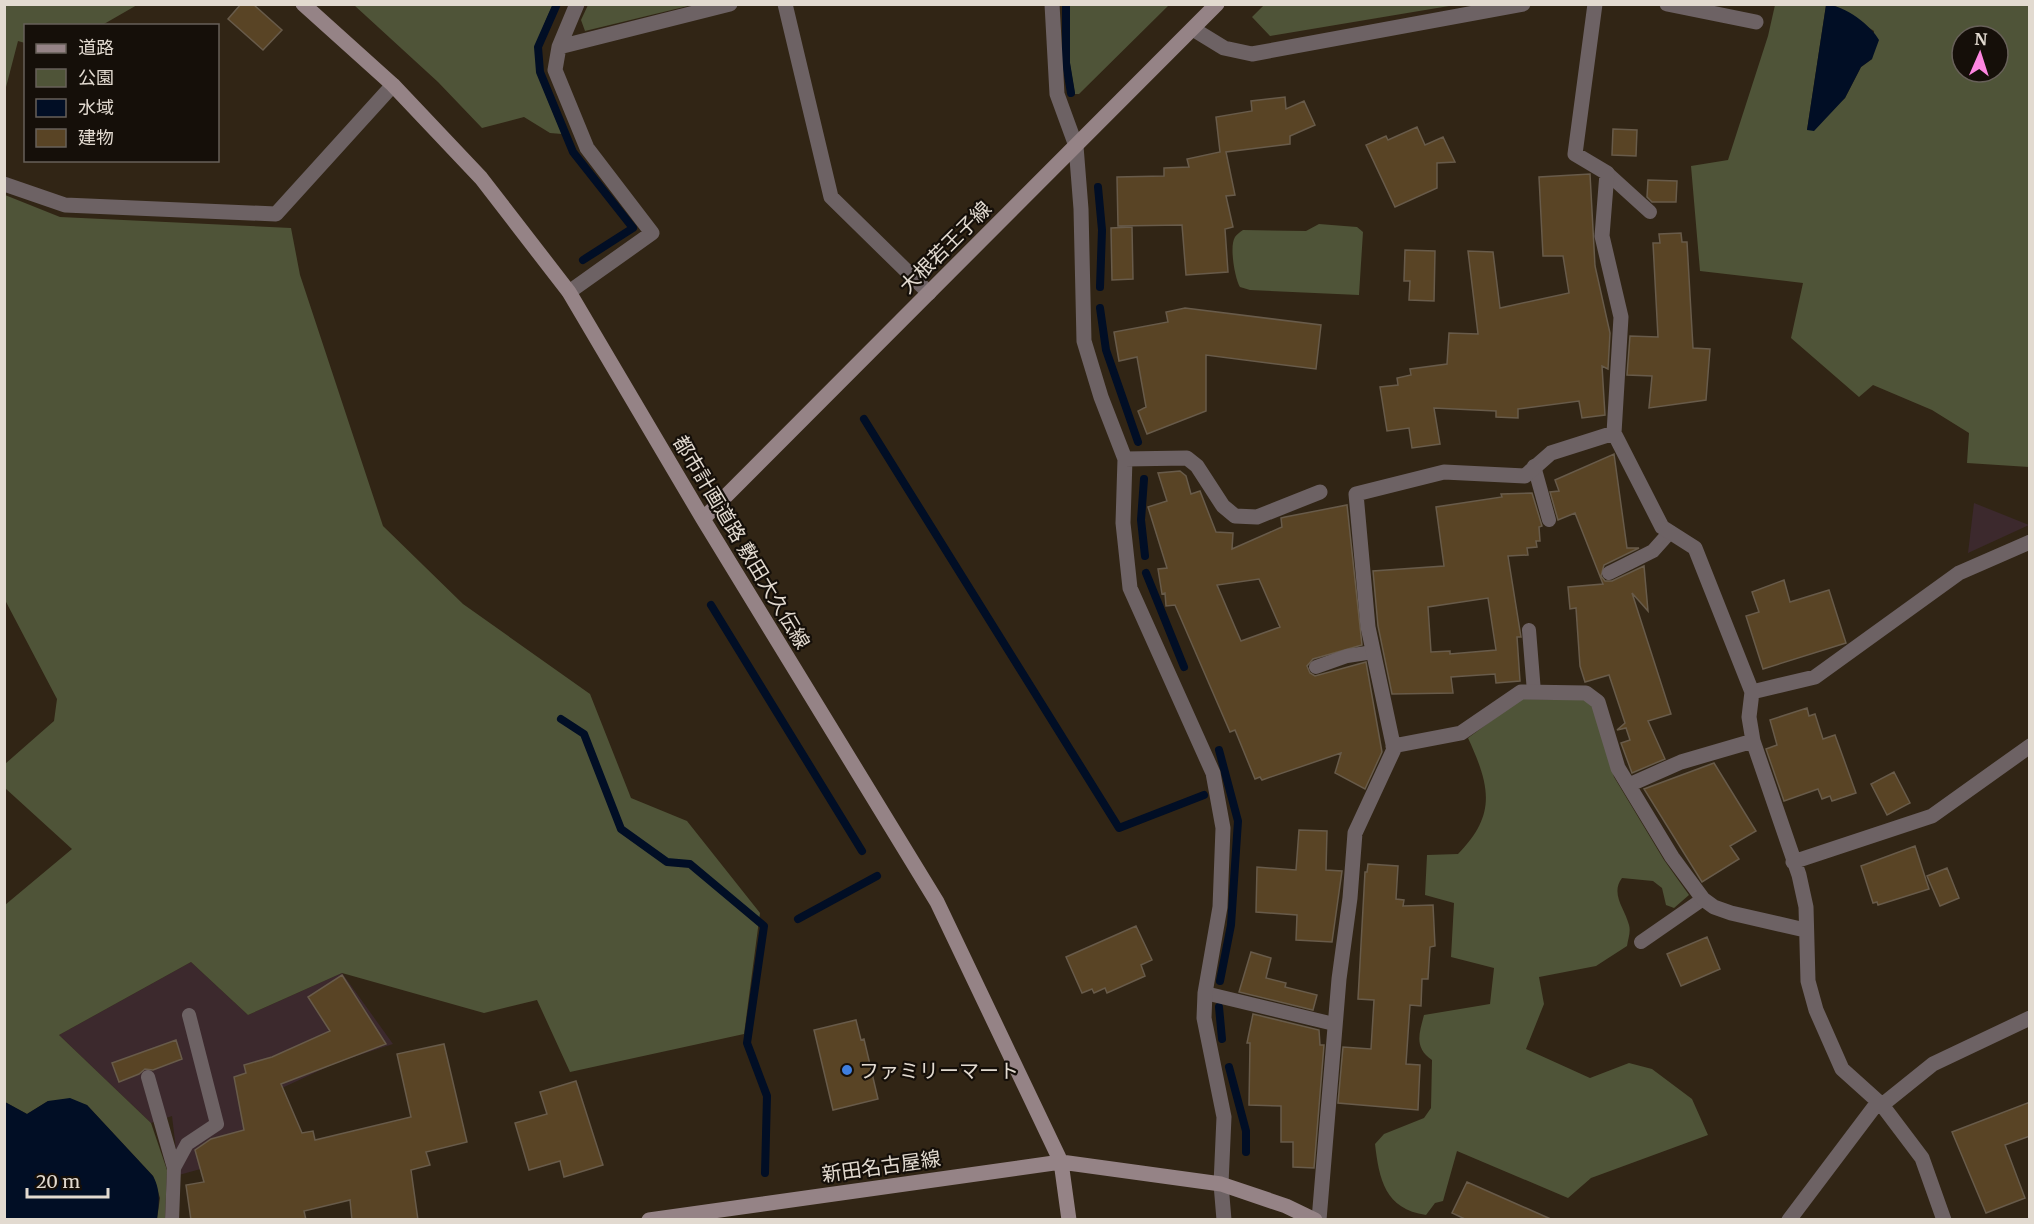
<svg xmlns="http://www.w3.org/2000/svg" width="2034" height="1224" font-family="Merriweather,'Noto Sans JP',serif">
	<rect width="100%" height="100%" fill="#312515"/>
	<!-- industrial -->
	<path fill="#3c292d" d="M1974 503 2029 525 1968 553Z
		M191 962 248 1015 342 973 393 1044 338 1062 269 1094 283 1146 179 1175 172 1116 151 1123 59 1035Z"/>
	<!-- green -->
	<path fill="#4f5438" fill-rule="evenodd" d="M5 4H137V5L104 24 26 26 25 43 18 41 5 91Z
		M354 5H553C524 61 540 79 562 134L550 133 524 117 482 128 438 82Z
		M588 5V4L692 5 585 31 581 20Z
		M1070 5V4L1169 5 1079 94H1075L1070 64Z
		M1264 5V4L1455 5 1270 36 1252 17Z
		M1775 5H1826L1807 130 1845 98 1861 67 1872 59 1874 31 1834 5H2029V467L1967 463 1969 433 1932 410 1873 385 1859 397 1791 338 1803 283 1700 271 1691 166 1728 160 1768 36ZM1962 36H1998V72H1962Z
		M5 195 60 217 291 228 300 275 383 526 463 604 590 694 631 798 687 821 760 913 744 1034 570 1072 537 1000 484 1013 342 973 248 1015 191 962 59 1035 151 1123 167 1170 165 1219H157L160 1198 153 1176 87 1105 48 1101 27 1114 5 1102V905L72 849 5 788V764L54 721 57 699 5 600Z
		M1319 224 1357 227 1363 232 1359 295 1250 290 1240 287C1235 279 1229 246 1235 237 1237 234 1240 232 1243 230L1306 231Z
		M1521 699 1586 700 1595 708 1614 777 1664 860 1689 895 1674 908 1666 905 1662 888 1653 881 1622 878C1610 894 1625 909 1629 925 1631 932 1628 939 1627 946L1596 966 1539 977 1544 1004 1526 1049 1590 1078 1629 1063 1652 1069 1692 1099 1708 1135 1591 1178 1568 1198 1457 1151 1443 1201 1435 1203 1426 1215C1385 1209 1379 1179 1375 1144L1384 1134 1424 1118 1431 1108 1432 1060C1414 1048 1419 1034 1424 1015L1490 1004 1494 968 1451 957 1454 903 1425 895 1427 855 1458 854C1497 814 1490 786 1468 738Z"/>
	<!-- water -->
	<path fill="#010e25" d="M1826 5C1843 4 1871 25 1879 40L1872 59 1861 67 1845 98 1814 131 1807 130Z
		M70 1098 87 1105 153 1176C161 1191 159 1203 157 1219H5V1102L27 1114 48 1101Z"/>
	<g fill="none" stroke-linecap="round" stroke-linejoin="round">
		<!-- stream -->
		<path stroke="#010e25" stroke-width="8" d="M557 4 538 47 540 72 573 152 633 228 583 260
			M1066 4V63L1071 93
			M1098 187 1102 230 1100 287
			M1100 308 1106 350 1138 442
			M864 419 1119 828 1204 795
			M1144 479 1141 520 1145 556
			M1146 573 1184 667
			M711 605 862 851
			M561 719 584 734 621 829 667 862 690 864 764 926 747 1043 767 1096 765 1173
			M1219 750 1238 821 1231 925 1220 981
			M798 919 877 876
			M1219 1007 1222 1039
			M1229 1067 1246 1131V1152"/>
	</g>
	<!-- building -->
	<path fill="#594425" stroke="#685b4a" stroke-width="1.5" fill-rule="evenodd" d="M241 4H253L282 30 263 50 228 19Z
		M1285 97 1286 109 1304 101 1315 125 1290 136V144L1226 152 1235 195 1226 196 1233 227 1225 229 1228 272 1186 275 1182 225 1118 226 1117 177 1164 176V168L1189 167 1187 159 1220 152 1216 117 1252 111 1251 101Z
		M1417 127 1425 145 1443 137 1455 162 1437 163V188L1395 207 1366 145 1386 136 1388 140Z
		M1613 129 1637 130 1636 156 1612 155Z
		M1590 174 1595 266 1610 333 1608 369 1602 366 1605 415 1582 418 1579 401 1518 409V418L1496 417V411L1434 408 1440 444 1412 448 1409 428 1387 431 1380 387 1398 385 1397 378 1411 375 1410 369 1447 364 1449 333 1478 334 1468 251 1493 252 1500 308 1569 293 1563 256H1543L1539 177Z
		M1648 180 1677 181 1676 202H1652L1647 197Z
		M1132 227 1133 279 1112 280 1111 228Z
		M1681 233 1682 242H1687L1693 348 1710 349 1706 400 1649 408 1652 376 1627 375 1630 336 1658 337 1653 243H1660L1659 234Z
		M1405 250 1435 251 1434 301 1409 300 1410 281H1404Z
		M1185 308 1321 325 1316 369 1206 355V411L1147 434 1138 411 1146 407 1137 357 1119 361 1114 332 1168 322 1166 312Z
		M1614 454 1627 548H1639L1604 565 1601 576 1605 581H1612L1644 566 1648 611 1632 593 1671 714 1648 721 1665 759 1632 773 1621 743 1630 740 1626 728 1617 730 1625 723 1609 675 1585 682 1580 666 1576 608 1570 609 1568 587 1603 584 1575 513 1558 520 1550 492 1559 491 1555 480Z
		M1180 471 1186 476 1191 494 1200 491 1216 532 1233 533 1232 549 1282 527 1281 518 1285 517 1347 505 1362 645 1313 659 1307 666 1310 673 1315 676 1366 662 1382 752 1365 789 1335 773 1341 753 1262 780 1260 777 1255 779 1235 730 1230 732 1175 605 1166 606 1165 593 1162 594 1158 569 1167 568 1148 507 1167 501 1158 473ZM1259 579 1280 627 1241 641 1217 585Z
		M1532 493 1542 526 1539 527 1540 541H1536L1537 547 1527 548 1528 555 1508 556 1520 631 1521 637H1517L1520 681 1496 683 1495 674 1451 677 1453 693 1392 694 1378 626 1373 571 1444 566 1436 507 1502 497 1501 494ZM1488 598 1496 650 1450 654V651L1431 652 1428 607Z
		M1784 580 1790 602 1829 590 1846 643 1763 669 1746 616 1759 612 1752 592Z
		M1807 708 1809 716 1815 714 1823 739 1835 735 1856 793 1832 801 1830 796 1822 799 1818 789 1784 801 1766 749 1777 745 1770 720Z
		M1714 763 1756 831 1730 846 1739 859 1702 882 1644 789Z
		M1894 772 1910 803 1887 815 1871 784Z
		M1299 830 1327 831 1326 870 1342 871 1332 942 1296 940 1297 915 1256 912 1257 867 1296 870Z
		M1915 846 1929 889 1878 905 1877 902 1873 903 1861 866Z
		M1368 864 1398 866 1396 899 1404 900 1403 906 1433 905 1435 946 1430 947 1428 979H1422L1421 1006 1410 1005 1406 1064 1420 1065 1418 1110 1338 1103 1343 1047 1371 1049 1374 1000 1358 999 1365 872H1367Z
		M1947 868 1959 898 1940 906 1927 876Z
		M1136 926 1152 960 1141 965 1145 976 1107 993 1105 988 1094 993 1092 989 1082 993 1066 957Z
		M1707 937 1720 969 1681 986 1667 954Z
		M1251 952 1271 958 1266 978 1286 983 1285 987 1317 995 1313 1010 1239 992Z
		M342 975 386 1044 281 1084 302 1133 313 1131 315 1140 411 1117 397 1054 444 1044 467 1142 426 1152 430 1165 411 1170 418 1220H352L350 1200 304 1211 306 1220H191L186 1185 204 1182 195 1150 211 1139 244 1130 234 1077 246 1073 244 1065 272 1057 330 1031 308 997Z
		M1253 1014 1319 1030 1320 1045H1324L1314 1168 1293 1167V1142H1281V1106L1249 1105 1250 1043H1247Z
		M856 1020 861 1040 864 1039 878 1099 833 1110 814 1030Z
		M176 1040 182 1059 153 1070 145 1069 139 1074 119 1082 112 1063Z
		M576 1081 603 1165 564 1177 560 1161 529 1170 515 1123 547 1114 540 1092Z
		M2030 1102V1136L2005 1145 2025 1198 1986 1213 1952 1132Z
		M1467 1182 1553 1220H1467L1452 1213Z"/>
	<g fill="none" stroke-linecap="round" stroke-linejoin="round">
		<!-- lane -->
		<path stroke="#6d6264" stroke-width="14" d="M1607 173 1650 212
			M1534 466 1549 520
			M1609 573 1653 551 1670 532
			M1529 630 1534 692
			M1316 667 1347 656 1373 652
			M1641 942 1703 899
			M1205 993 1334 1024
			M148 1077 174 1168 172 1220
			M174 1168 187 1144 217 1124 189 1015"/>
		<!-- street -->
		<path stroke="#6d6264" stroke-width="15" d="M785 4 831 197 929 293
			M1052 4 1057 94 1076 146 1081 209 1084 341 1101 397 1125 459 1123 523 1130 588 1213 773 1223 828 1220 907 1205 993 1204 1018 1224 1117 1221 1184 1224 1220
			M1595 4 1575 154 1607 173 1602 236 1621 317 1614 433 1662 527 1695 548 1752 692
			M1667 4 1756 22
			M1193 29 1224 48 1252 54 1523 4
			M559 47 730 4
			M4 184 65 205 276 214 393 85
			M569 292 652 233 587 148 555 70 559 47 577 4
			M1125 459 1187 458 1197 466 1223 506 1235 516 1257 517 1320 492
			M1393 746 1461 733 1521 692 1586 693 1598 702 1618 768 1672 857 1703 899 1714 907 1731 913 1805 930
			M1629 785 1681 762 1753 741
			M1793 862 1932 816 2030 746
			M1882 1105 1933 1064 2030 1018
			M1319 1220 1339 979 1350 898 1355 833 1394 749 1368 627 1356 494 1444 472 1525 476 1551 453 1614 433
			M1789 1220 1878 1102
			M1944 1220 1922 1158 1882 1105 1842 1069 1816 1010 1808 981 1806 907 1799 875 1753 741 1749 717 1752 692 1815 677 1959 573 2030 542"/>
		<!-- secondary -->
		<path stroke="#958386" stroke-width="15" d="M303 4 393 85 481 178 569 292 703 519 937 902 1061 1162 1069 1220
			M703 519 1217 4
			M649 1220 1061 1162 1221 1184 1286 1206 1315 1220"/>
	</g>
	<!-- markers -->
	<circle fill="#3f7fe0" stroke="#150f09" stroke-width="2" cx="847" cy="1070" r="6"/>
	<g text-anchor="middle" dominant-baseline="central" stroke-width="4.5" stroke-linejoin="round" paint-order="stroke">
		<!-- street labels -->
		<g font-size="20" fill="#e2dad0" stroke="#150f09">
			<text transform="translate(945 247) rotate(-45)">大根若王子線</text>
			<text transform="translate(742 542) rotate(59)">都市計画道路 敷田大久伝線</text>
			<text transform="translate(881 1166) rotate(-8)">新田名古屋線</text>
		</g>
		<!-- poi labels -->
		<g font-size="20" fill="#e2dad0" stroke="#150f09" text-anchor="start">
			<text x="859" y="1070">ファミリーマート</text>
		</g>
	</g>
	<!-- border -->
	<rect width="2034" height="1224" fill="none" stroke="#e2dad0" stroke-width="12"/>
	<!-- legend -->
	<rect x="24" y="24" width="195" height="138" fill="#150f09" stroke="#676059" stroke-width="1.5"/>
	<rect x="36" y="44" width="30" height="9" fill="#958386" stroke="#676059" stroke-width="1.5"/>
	<text x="78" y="54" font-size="18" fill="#e2dad0">道路</text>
	<rect x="36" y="69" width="30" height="18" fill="#4f5438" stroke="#676059" stroke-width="1.5"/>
	<text x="78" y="84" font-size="18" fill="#e2dad0">公園</text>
	<rect x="36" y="99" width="30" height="18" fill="#010e25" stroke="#676059" stroke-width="1.5"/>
	<text x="78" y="114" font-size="18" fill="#e2dad0">水域</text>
	<rect x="36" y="129" width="30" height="18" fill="#594425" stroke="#676059" stroke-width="1.5"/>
	<text x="78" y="144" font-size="18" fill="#e2dad0">建物</text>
	<!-- north arrow -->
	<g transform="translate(1980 54) rotate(3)"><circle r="28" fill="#150f09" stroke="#676059" stroke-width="1.5"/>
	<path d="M0-4.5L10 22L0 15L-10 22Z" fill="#fe86e1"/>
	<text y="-9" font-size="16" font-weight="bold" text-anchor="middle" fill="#e2dad0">N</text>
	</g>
	<!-- scale -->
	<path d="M27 1188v9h81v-9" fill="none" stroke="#e2dad0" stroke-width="3"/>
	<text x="36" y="1188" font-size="18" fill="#e2dad0" stroke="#150f09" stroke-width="4.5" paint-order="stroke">20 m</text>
</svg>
